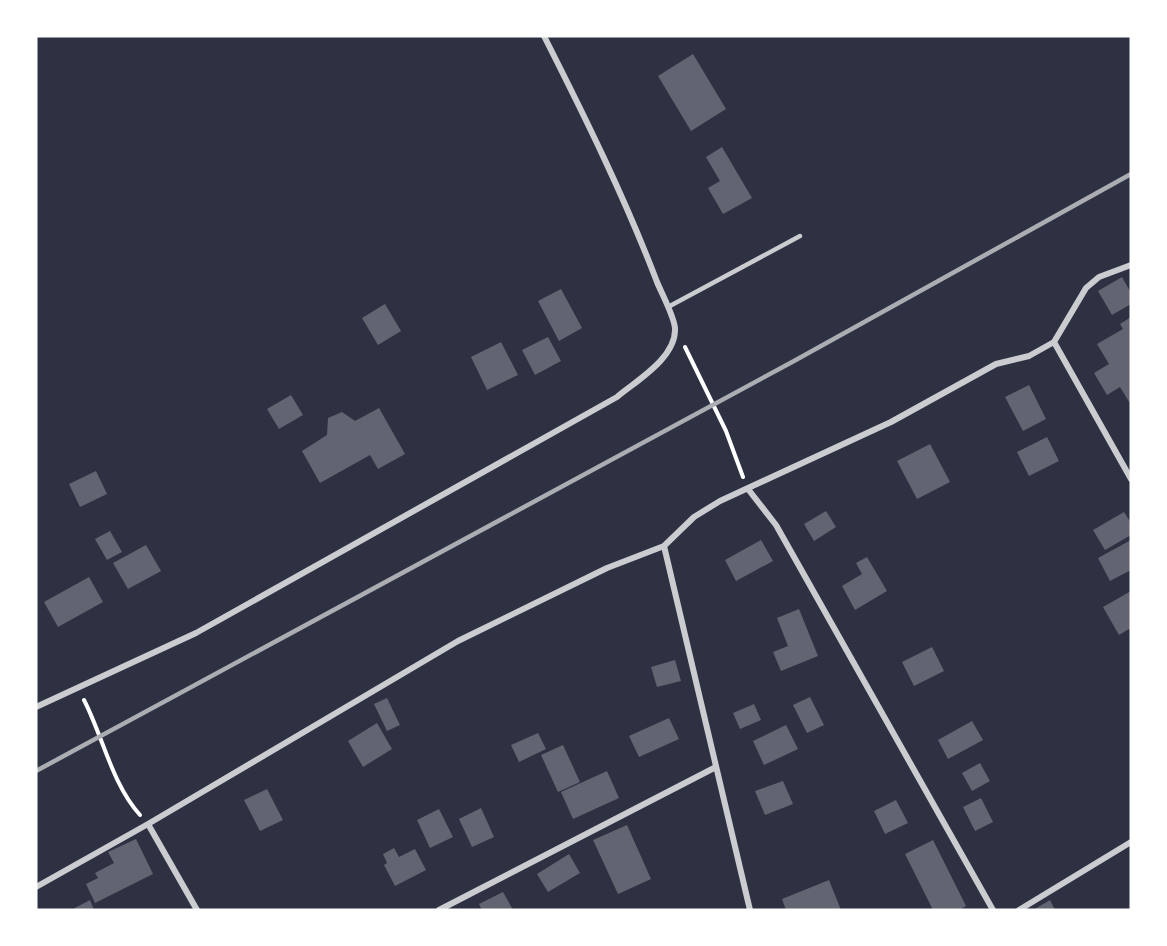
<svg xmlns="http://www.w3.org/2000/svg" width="1167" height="946" font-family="Arial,sans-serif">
	<rect width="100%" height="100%" fill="#2d3142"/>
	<!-- building -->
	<path fill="#626471" d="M693 54 726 109 691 131 658 76Z
		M722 147 752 198 723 214 708 188 720 181 706 157Z
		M1122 277 1131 293V304L1112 315 1098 291Z
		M561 289 582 328 559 341 538 301Z
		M385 304 401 331 378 345 362 318Z
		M1131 317V405L1120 387 1107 395 1094 373 1109 364 1097 344 1123 329 1120 324Z
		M548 337 561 361 535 375 522 350Z
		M501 342 518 375 487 390 471 357Z
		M1029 385 1046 419 1023 431 1005 397Z
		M291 395 303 415 279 429 267 409Z
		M379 408 405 454 378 469 370 455 320 483 302 451 327 435 328 418 342 412 355 421Z
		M1047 437 1059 461 1029 476 1017 452Z
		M930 444 950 482 917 499 897 461Z
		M96 471 107 494 80 507 69 484Z
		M826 511 836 527 814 541 804 524Z
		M1124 512 1131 523V535L1105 550 1093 530Z
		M110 531 122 552 107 560 95 539Z
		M761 540 773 561 736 581 725 560Z
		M1131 540V570L1110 581 1098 558Z
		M146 545 161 571 128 589 113 563Z
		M867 557 887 591 855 610 842 586 862 574 856 563Z
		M89 577 103 602 58 627 44 602Z
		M1131 591V632L1129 629 1119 635 1103 607Z
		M799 609 818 656 781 671 773 652 788 646 777 618Z
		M932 647 944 671 914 686 902 662Z
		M675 660 681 681 657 687 651 667Z
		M810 697 824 725 807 733 793 705Z
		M387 698 400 725 387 731 374 704Z
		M754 704 761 720 740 729 733 713Z
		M669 718 679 739 639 757 629 736Z
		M972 721 983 740 948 759 938 740Z
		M377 723 392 749 363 767 348 741Z
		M786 725 798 749 764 765 753 741Z
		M538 733 546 749 519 762 511 745Z
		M563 745 580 782 558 792 541 755Z
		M980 763 990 781 972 791 962 773Z
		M607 771 619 798 573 819 561 792Z
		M783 781 793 804 765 815 755 791Z
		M267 789 283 820 260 831 244 800Z
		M981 798 993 822 975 831 963 807Z
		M896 800 908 823 885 834 874 811Z
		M481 808 494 837 472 847 459 819Z
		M439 809 453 837 430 848 417 820Z
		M627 825 651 879 618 894 593 840Z
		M136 839 153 874 95 903 86 884 98 878 95 873 114 863 108 852Z
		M933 840 966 906 959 910H933L905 854Z
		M394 848 399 857 415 849 426 870 395 886 384 865 387 863 383 854Z
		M569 854 580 873 548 892 537 874Z
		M829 880 841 910H786L782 899Z
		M503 892 513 910H482L479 904Z
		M90 900 94 910H71Z
		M1050 900 1055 910H1033Z"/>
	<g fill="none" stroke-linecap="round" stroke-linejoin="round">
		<!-- path -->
		<path stroke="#fff" stroke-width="4" d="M685 347 726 431 743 477
			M84 700C103 737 112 784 140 815"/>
		<!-- service -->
		<path stroke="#caccd0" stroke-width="4.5" d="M668 307 800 236"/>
		<!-- minor -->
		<path stroke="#caccd0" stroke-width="6" d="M1054 342 1131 479
			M748 489 776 525 993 910
			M664 546 750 910
			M36 707 196 633 617 397C636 381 676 358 675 329 675 318 662 294 657 282 625 198 585 117 544 36
			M148 824 197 910
			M36 887 148 824 458 641 607 568 664 546 694 517 720 501 891 422 996 364 1029 356 1054 342 1086 288 1099 277 1131 265
			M439 910 716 767
			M1019 910 1131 842"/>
		<!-- rail -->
		<path stroke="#abadb3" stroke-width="4.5" d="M36 771 794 361 1131 174"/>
	</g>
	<!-- border -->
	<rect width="1167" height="946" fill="none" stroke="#ffffff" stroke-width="75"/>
</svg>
